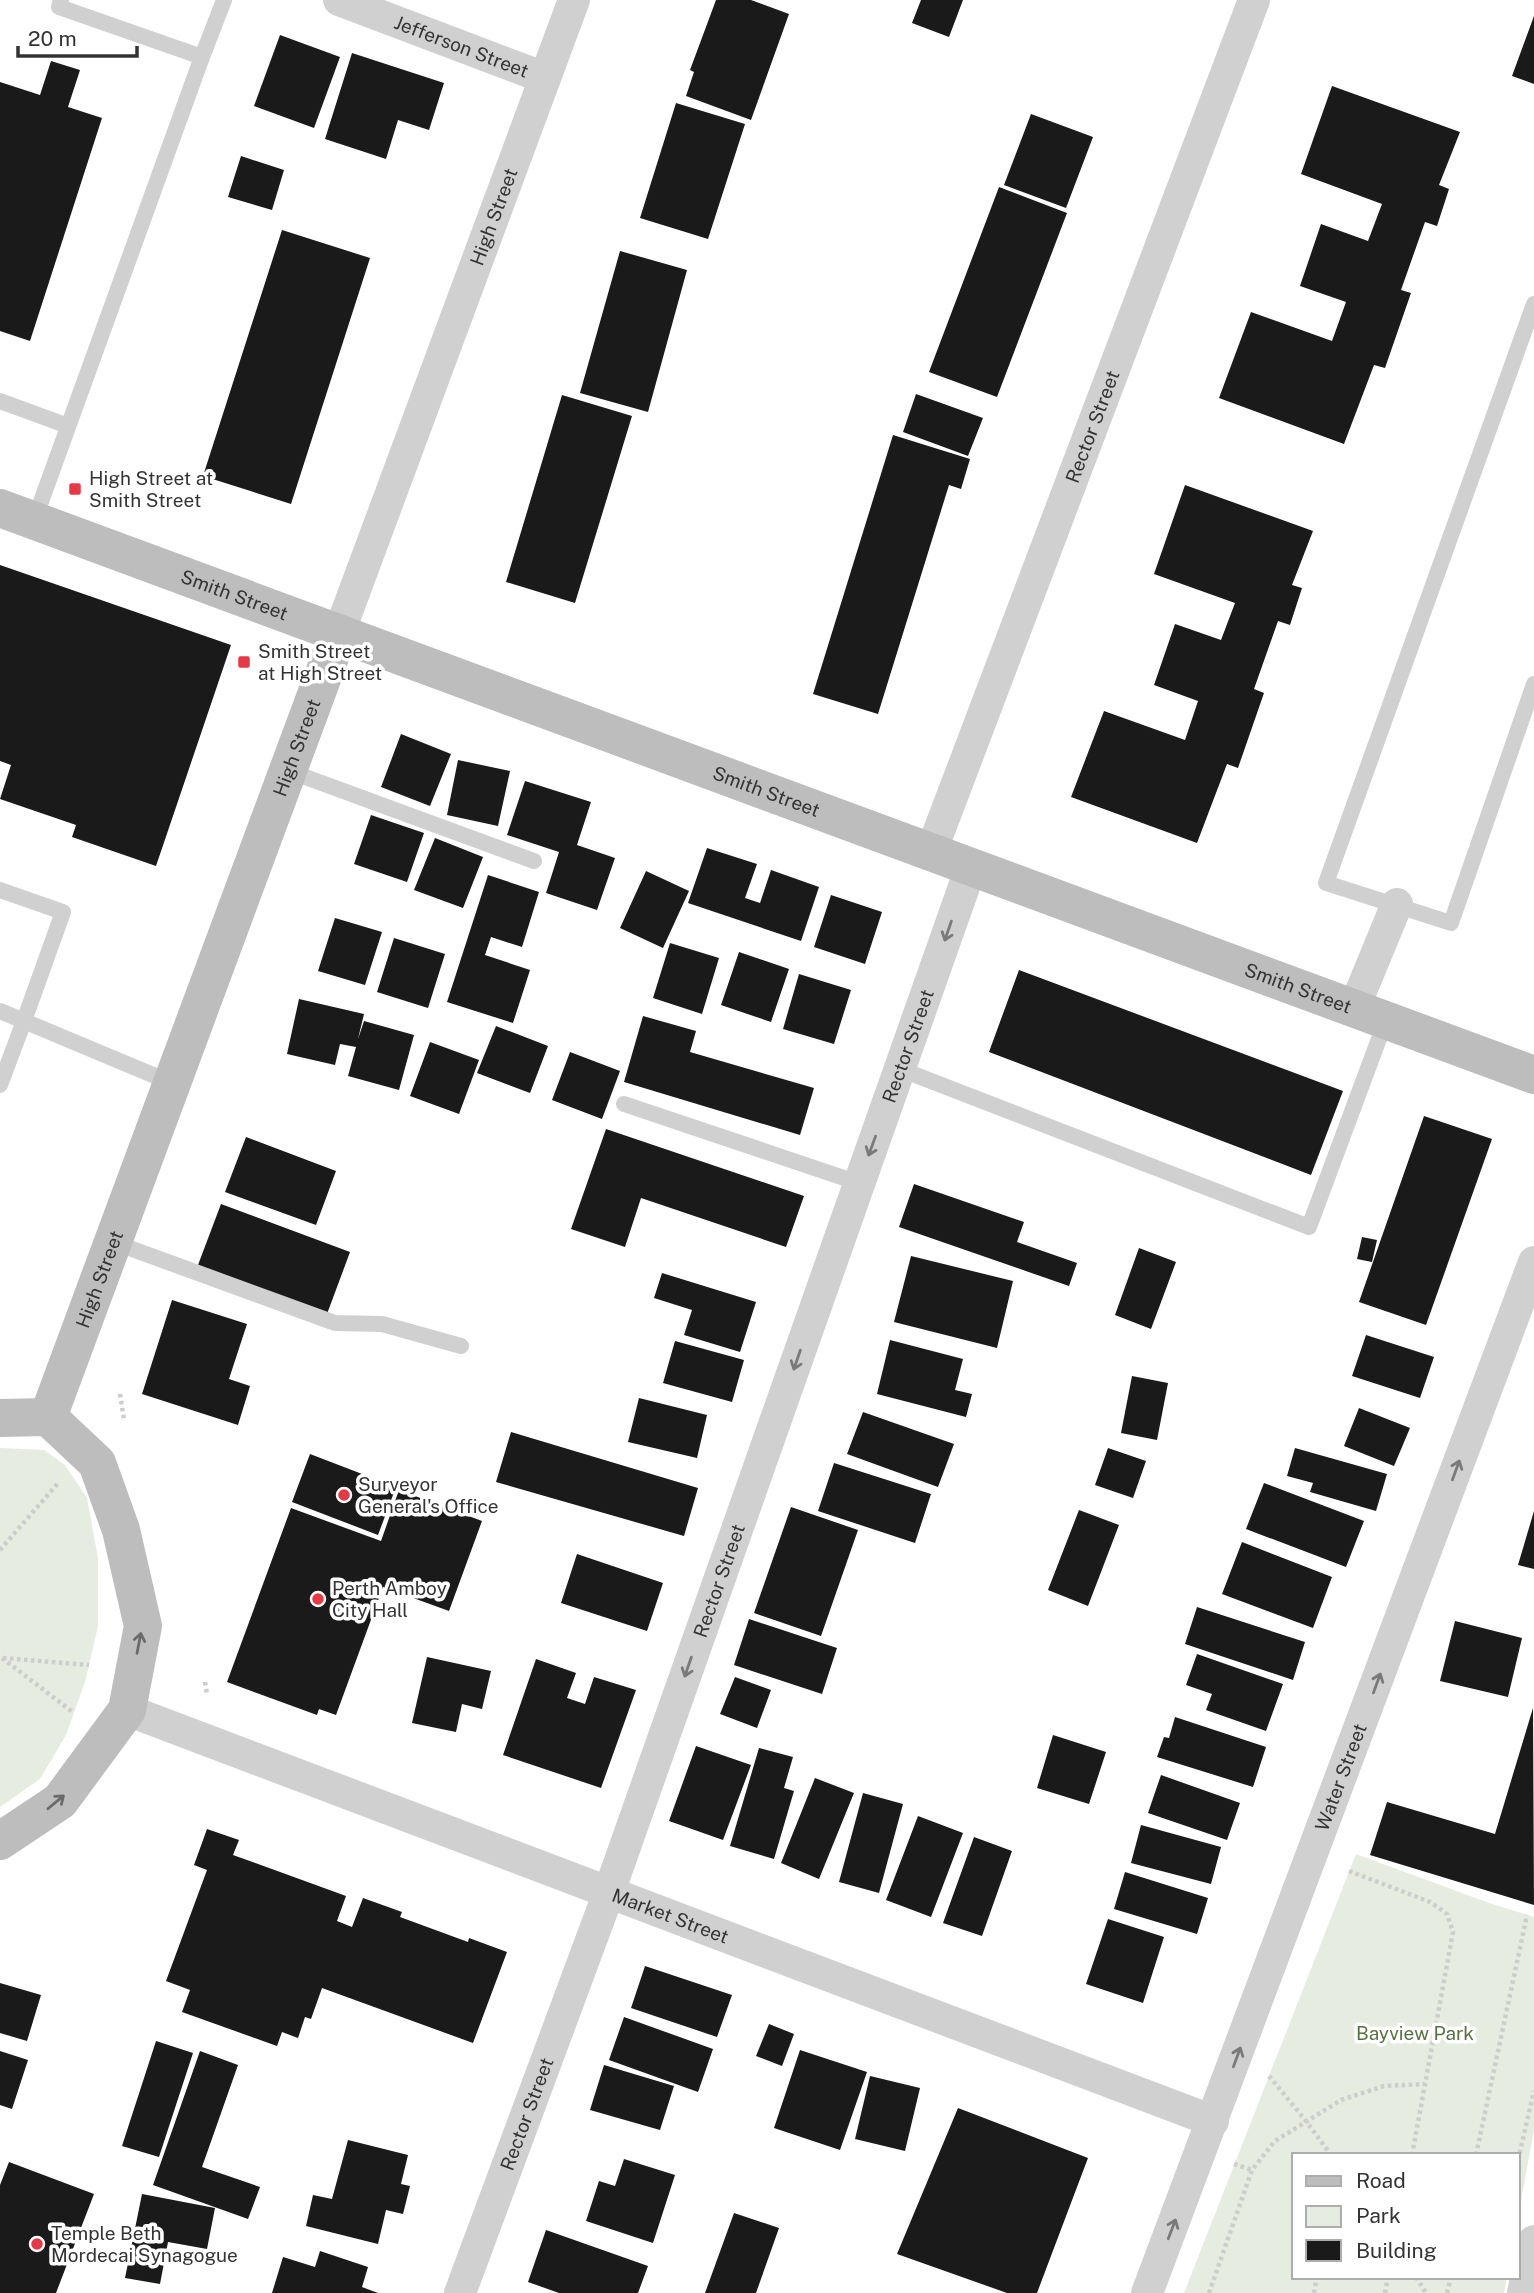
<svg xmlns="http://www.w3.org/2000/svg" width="1534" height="2293" font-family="'Public Sans',sans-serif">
	<rect width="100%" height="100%" fill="#fff"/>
	<!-- green -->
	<path fill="#e6ecdf" d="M0 1448 44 1450 65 1465 87 1498 98 1558V1626L85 1682 66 1735 40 1779 0 1807Z
		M1356 1854 1489 1903 1534 1917V2130L1518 2217V2155H1294V2277H1507L1504 2293H1184Z"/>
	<!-- building -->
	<path fill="#1a1a1a" d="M716 0H751L789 14 751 120 686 96 694 72 690 70Z
		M921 0H963L949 37 912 23Z
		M1534 16V84L1512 76Z
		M280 35 340 57 314 128 254 106Z
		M352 53 444 83 429 130 398 120 386 159 325 139Z
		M51 61 80 70 68 107 102 118 30 341 0 331V82L40 95Z
		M1332 86 1460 132 1439 185 1449 189 1437 226 1425 222 1401 290 1411 293 1385 368 1374 365 1344 444 1219 398 1251 312 1332 341 1346 302 1300 286 1321 224 1368 241 1382 204 1301 174Z
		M676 103 745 124 708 239 640 218Z
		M1031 114 1093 137 1066 208 1004 185Z
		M241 156 284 170 272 210 228 197Z
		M999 187 1067 213 997 397 929 372Z
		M282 230 370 258 291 504 203 476Z
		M620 251 687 270 648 412 580 393Z
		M916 394 983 418 968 456 903 432Z
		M562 395 632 416 575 603 506 582Z
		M893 435 970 459 961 489 949 485 878 714 813 694Z
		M1185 485 1313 531 1292 585 1302 588 1290 625 1278 621 1254 689 1264 693 1238 768 1227 764 1197 843 1071 797 1104 711 1185 740 1198 701 1154 685 1175 624 1221 640 1235 603 1154 574Z
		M0 565 231 645 156 866 72 837 76 825 0 799 11 765 0 761Z
		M401 734 451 754 430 806 381 787Z
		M458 760 510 771 498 826 447 815Z
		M525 781 591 802 577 845 615 858 597 910 546 893 559 852 507 835Z
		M371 815 424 833 407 882 354 864Z
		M435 838 483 857 463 908 414 890Z
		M707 848 757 864 745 898 760 903 771 870 819 887 801 941 688 903Z
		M646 871 689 891 663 948 620 928Z
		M488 875 539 892 522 947 491 937 485 955 530 970 513 1023 447 1002Z
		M831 895 882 912 865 964 814 947Z
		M335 918 382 932 365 985 318 971Z
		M394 938 445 954 428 1008 377 992Z
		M670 943 719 958 702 1014 653 998Z
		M739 952 789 969 771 1022 721 1005Z
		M1019 970 1343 1091 1311 1175 989 1052Z
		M799 974 851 990 834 1044 783 1029Z
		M299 999 364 1014 358 1039 364 1021 414 1035 399 1090 348 1076 356 1047 340 1044 335 1065 287 1054Z
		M643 1016 696 1031 690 1052 814 1088 800 1135 624 1082Z
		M496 1026 548 1046 530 1093 477 1073Z
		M430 1042 479 1060 459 1114 410 1096Z
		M570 1052 620 1071 602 1119 552 1100Z
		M1424 1116 1492 1139 1426 1325 1359 1302Z
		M606 1129 804 1196 786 1247 641 1198 625 1247 571 1229Z
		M246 1137 336 1171 316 1225 225 1192Z
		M914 1184 1024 1222 1017 1242 1077 1263 1069 1286 899 1227Z
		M221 1204 350 1252 327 1314 198 1265Z
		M1362 1237 1377 1240 1372 1262 1357 1259Z
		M1139 1248 1176 1262 1151 1329 1115 1315Z
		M911 1256 1013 1281 997 1348 894 1322Z
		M662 1273 756 1302 740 1352 684 1335 692 1310 654 1298Z
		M172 1300 247 1324 229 1379 250 1386 238 1425 142 1394Z
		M1366 1335 1434 1357 1420 1398 1352 1376Z
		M890 1340 963 1359 955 1390 972 1394 966 1417 877 1394Z
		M675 1341 744 1360 732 1402 663 1383Z
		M1132 1376 1168 1383 1157 1440 1121 1433Z
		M639 1398 707 1415 697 1458 628 1442Z
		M1359 1408 1410 1428 1394 1466 1344 1446Z
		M863 1412 954 1444 938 1487 847 1454Z
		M511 1432 698 1488 684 1536 496 1482Z
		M1108 1448 1146 1461 1133 1498 1095 1485Z
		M1295 1448 1387 1474 1376 1511 1310 1492 1313 1483 1287 1476Z
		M310 1454 396 1487 378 1535 292 1502Z
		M834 1463 931 1494 915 1543 818 1511Z
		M1264 1483 1364 1521 1346 1567 1246 1529Z
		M399 1490 482 1521 449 1611 383 1587 336 1715 319 1709 317 1715 227 1682 291 1508 381 1541Z
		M791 1507 858 1530 821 1636 754 1613Z
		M1079 1510 1119 1525 1088 1606 1048 1590Z
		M1534 1511V1569L1518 1565Z
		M1242 1542 1332 1577 1313 1628 1222 1594Z
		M577 1554 663 1583 647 1631 561 1603Z
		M1197 1607 1305 1642 1293 1680 1185 1644Z
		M749 1619 837 1648 822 1694 734 1665Z
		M1455 1621 1522 1638 1508 1697 1440 1681Z
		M1197 1654 1283 1684 1266 1731 1206 1710 1212 1694 1186 1685Z
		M427 1657 491 1671 482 1709 462 1704 456 1732 412 1723Z
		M536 1659 576 1673 567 1698 585 1704 594 1677 636 1690 601 1788 503 1755Z
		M735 1677 771 1690 757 1728 720 1714Z
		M1533 1708 1534 1905 1370 1855 1387 1802 1495 1834Z
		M1175 1717 1266 1747 1253 1787 1157 1757 1164 1737 1169 1738Z
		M1053 1735 1106 1752 1089 1804 1037 1788Z
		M696 1746 751 1765 723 1840 669 1821Z
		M759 1748 793 1757 784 1788 794 1791 774 1859 730 1846Z
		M1161 1775 1240 1803 1227 1840 1148 1813Z
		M815 1778 854 1793 819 1879 781 1863Z
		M863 1793 903 1804 879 1893 839 1882Z
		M918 1816 963 1833 931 1917 886 1900Z
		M1141 1825 1221 1847 1211 1884 1131 1863Z
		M207 1829 239 1840 233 1855 346 1896 337 1921 352 1927 363 1898 402 1912 400 1917 468 1942 469 1938 507 1952 473 2043 322 1988 311 2019 305 2017 298 2038 282 2032 277 2046 182 2012 190 1990 166 1981 207 1870 194 1865Z
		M974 1837 1012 1851 982 1936 943 1923Z
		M1125 1872 1208 1898 1197 1934 1114 1909Z
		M1108 1919 1164 1937 1143 2003 1086 1984Z
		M645 1966 732 1995 717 2037 631 2008Z
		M0 1983 41 1995 27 2041 0 2033Z
		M624 2017 713 2049 698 2092 609 2060Z
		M769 2024 794 2034 782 2066 756 2056Z
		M156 2041 193 2053 159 2157 122 2146Z
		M800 2050 867 2072 840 2150 774 2128Z
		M0 2051 28 2060 12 2109 0 2105Z
		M200 2051 238 2065 202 2167 260 2187 248 2219 153 2185Z
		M604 2065 674 2086 660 2130 590 2110Z
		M870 2076 920 2088 905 2151 855 2139Z
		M958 2108 1088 2158 1037 2293H1007L897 2254Z
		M348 2140 408 2155 401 2184 410 2186 403 2214 386 2210 378 2244 306 2226 313 2195 332 2199Z
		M624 2159 675 2175 653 2243 586 2221 599 2181 615 2186Z
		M9 2162 94 2194 56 2293H0V2185Z
		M142 2194 215 2208 207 2249 168 2242 160 2284 125 2278Z
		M734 2213 779 2228 756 2293H705Z
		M546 2230 648 2266 638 2293H559L528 2282Z
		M320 2251 368 2267 362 2287 378 2293H272L283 2257 315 2267Z"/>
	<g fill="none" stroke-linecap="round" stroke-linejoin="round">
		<!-- path -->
		<path stroke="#cdcdcd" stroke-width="4.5" stroke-dasharray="3.5 3.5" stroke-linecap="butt" d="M120 1394 124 1419
			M0 1550 59 1482
			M2 1658 74 1713
			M3 1658 89 1665
			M205 1682 207 1694
			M1349 1871 1430 1902 1447 1914 1453 1932 1412 2155
			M1269 2076 1306 2121 1331 2155
			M1476 2155 1527 1915
			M1518 2160 1534 2091
			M1234 2164 1252 2170
			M1416 2277 1426 2293
			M1209 2293 1252 2170 1275 2141 1341 2100 1384 2086 1425 2084
			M1314 2293 1317 2277
			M1385 2293 1388 2277
			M1447 2293 1451 2277"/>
		<!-- lane -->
		<path stroke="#d0d0d0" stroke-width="16" d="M61 0 59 7 202 57 224 0
			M1534 304 1326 883 1451 923 1534 684
			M0 401 68 426
			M34 521 202 57
			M289 771 534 861
			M0 890 63 912 24 1021 172 1083
			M0 1011 24 1021 0 1085
			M900 1069 1309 1227 1386 1020
			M624 1104 859 1183
			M113 1242 335 1323 382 1324 461 1346"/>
		<!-- street -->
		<g stroke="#d0d0d0" stroke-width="32">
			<path id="s1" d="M339 0 545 78"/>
			<path id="s2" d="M339 633 574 0"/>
			<path id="s3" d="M931 852 1254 0"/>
			<path d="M1354 1008 1397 904"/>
			<path id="s4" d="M127 1710 1213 2121"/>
			<path id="s5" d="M460 2293 609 1892 971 867"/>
			<path id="s6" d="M1147 2293 1534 1262"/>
			<path d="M1523 2293 1534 2241"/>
		</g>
		<!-- secondary -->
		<g stroke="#bdbdbd" stroke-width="38">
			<path id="s7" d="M0 508 1534 1075"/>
			<path id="s8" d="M48 1417 339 633"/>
			<path d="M0 1418 48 1417 97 1463 121 1530 143 1626 127 1710 60 1801 0 1841"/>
		</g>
	</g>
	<!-- one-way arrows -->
	<defs><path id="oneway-shaft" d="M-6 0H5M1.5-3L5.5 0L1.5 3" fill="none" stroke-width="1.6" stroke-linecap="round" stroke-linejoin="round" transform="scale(1.75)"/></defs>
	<g stroke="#7a7a7a">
		<use href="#oneway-shaft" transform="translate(948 931) rotate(109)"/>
		<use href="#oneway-shaft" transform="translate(872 1146) rotate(110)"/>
		<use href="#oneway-shaft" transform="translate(797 1360) rotate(109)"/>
		<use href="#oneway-shaft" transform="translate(1456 1470) rotate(-70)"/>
		<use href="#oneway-shaft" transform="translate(688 1667) rotate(109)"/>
		<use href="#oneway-shaft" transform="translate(1377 1683) rotate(-70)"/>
		<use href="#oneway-shaft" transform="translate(1237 2057) rotate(-70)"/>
		<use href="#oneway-shaft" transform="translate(1172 2229) rotate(-69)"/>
	</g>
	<g stroke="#6a6a6a">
		<use href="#oneway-shaft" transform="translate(139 1643) rotate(-79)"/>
		<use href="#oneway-shaft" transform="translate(56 1802) rotate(-40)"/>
	</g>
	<!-- markers -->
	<g fill="#e63946" stroke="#fff" stroke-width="2.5">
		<rect x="68" y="482" width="14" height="14" rx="3.5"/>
		<rect x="237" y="655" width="14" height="14" rx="3.5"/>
		<circle cx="344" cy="1495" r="7"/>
		<circle cx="318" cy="1599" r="7"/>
		<circle cx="37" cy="2244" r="7"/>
	</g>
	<g text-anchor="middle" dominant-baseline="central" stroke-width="7" stroke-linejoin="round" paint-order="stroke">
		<!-- street labels -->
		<g font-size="19" fill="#333" stroke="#fff">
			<text stroke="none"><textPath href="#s1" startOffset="131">Jefferson Street</textPath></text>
			<text stroke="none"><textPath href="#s2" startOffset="444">High Street</textPath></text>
			<text stroke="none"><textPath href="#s3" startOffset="455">Rector Street</textPath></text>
			<text stroke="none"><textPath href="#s7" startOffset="250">Smith Street</textPath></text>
			<text stroke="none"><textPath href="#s8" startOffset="714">High Street</textPath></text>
			<text stroke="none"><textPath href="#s7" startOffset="817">Smith Street</textPath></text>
			<text stroke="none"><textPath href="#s7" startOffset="1384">Smith Street</textPath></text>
			<text stroke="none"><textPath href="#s5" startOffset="1325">Rector Street</textPath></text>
			<text stroke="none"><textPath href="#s8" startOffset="147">High Street</textPath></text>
			<text stroke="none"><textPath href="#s5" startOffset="758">Rector Street</textPath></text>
			<text stroke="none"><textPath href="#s6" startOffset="551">Water Street</textPath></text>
			<text stroke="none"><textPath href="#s4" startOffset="581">Market Street</textPath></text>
			<text stroke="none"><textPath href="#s5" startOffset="191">Rector Street</textPath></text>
		</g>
		<!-- poi labels -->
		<g font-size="19" fill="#333" stroke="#fff" text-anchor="start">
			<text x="89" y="478">High Street at<tspan x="89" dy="22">Smith Street</tspan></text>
			<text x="258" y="651">Smith Street<tspan x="258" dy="22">at High Street</tspan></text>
			<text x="358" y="1484">Surveyor<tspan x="358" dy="22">General's Office</tspan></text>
			<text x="332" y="1588">Perth Amboy<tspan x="332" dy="22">City Hall</tspan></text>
			<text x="51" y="2233">Temple Beth<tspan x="51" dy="22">Mordecai Synagogue</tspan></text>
		</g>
		<!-- park labels -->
		<g font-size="19" fill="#56703f" stroke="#fff">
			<text x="1415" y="2033">Bayview Park</text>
		</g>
	</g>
	<!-- legend -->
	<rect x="1292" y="2153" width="228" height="126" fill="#ffffff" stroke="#adadad" stroke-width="2"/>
	<rect x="1306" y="2176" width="35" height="10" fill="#bdbdbd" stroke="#adadad" stroke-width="2"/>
	<text x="1356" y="2188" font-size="21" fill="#333333">Road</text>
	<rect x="1306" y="2206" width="35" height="21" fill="#e6ecdf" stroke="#adadad" stroke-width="2"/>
	<text x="1356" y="2223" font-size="21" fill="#333333">Park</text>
	<rect x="1306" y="2240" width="35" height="21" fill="#1a1a1a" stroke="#adadad" stroke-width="2"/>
	<text x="1356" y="2258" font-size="21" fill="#333333">Building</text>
	<!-- scale -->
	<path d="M18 46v10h119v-10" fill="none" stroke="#333333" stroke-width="3.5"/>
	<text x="28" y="46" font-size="21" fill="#333333" stroke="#ffffff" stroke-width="5" paint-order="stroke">20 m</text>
</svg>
